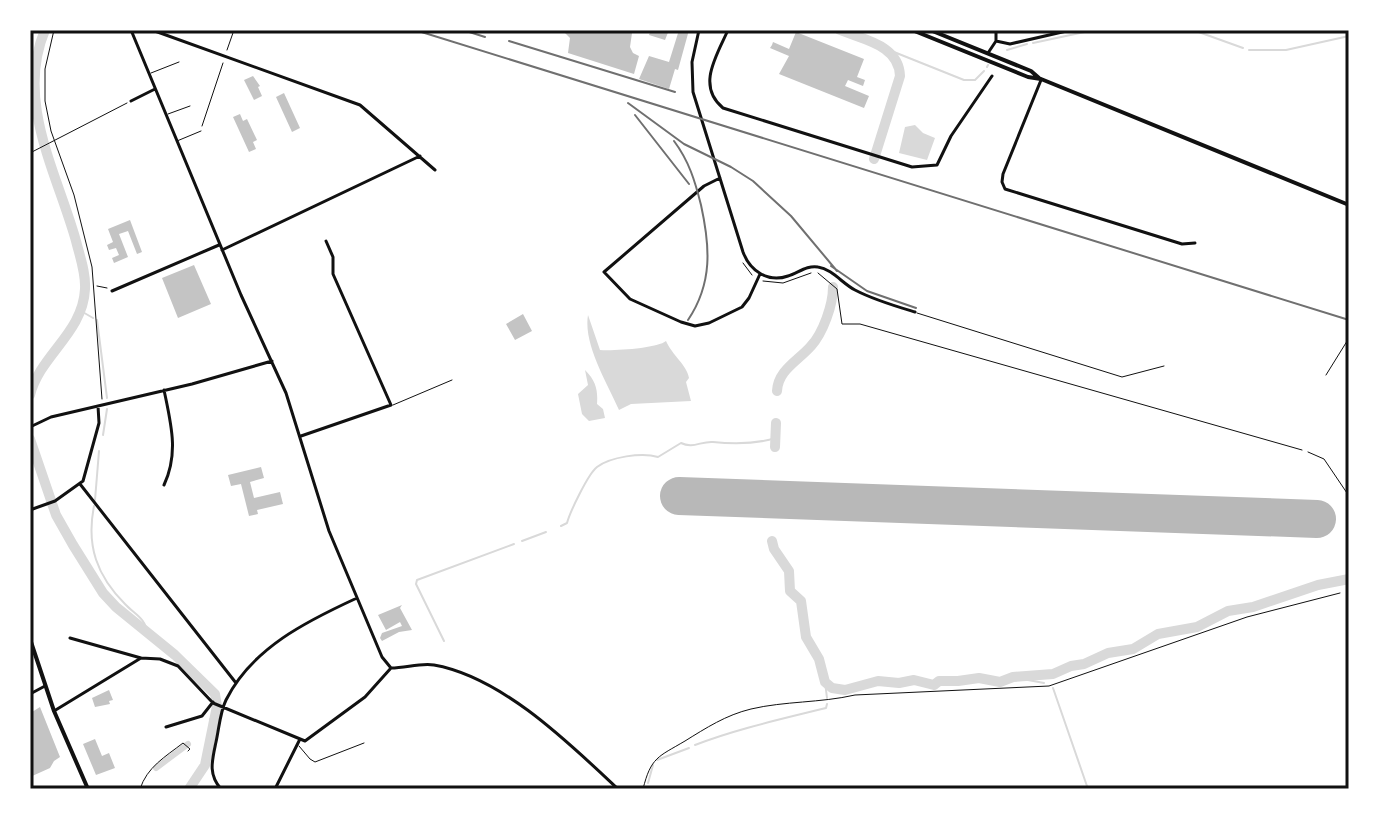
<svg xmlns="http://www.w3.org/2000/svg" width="1379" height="819" font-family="Helvetica,sans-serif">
	<rect width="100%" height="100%" fill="#fff"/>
	<!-- water -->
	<path fill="#d9d9d9" d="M915 125 923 133 935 138 927 160 899 153 905 127Z
		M588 315 600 350C616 351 658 348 666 341 672 355 687 365 689 378L686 382 691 401 631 404 619 410C608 384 583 345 588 315Z
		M585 370C596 381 598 390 597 404L603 409 605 418 589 421 582 414 578 394 588 385Z"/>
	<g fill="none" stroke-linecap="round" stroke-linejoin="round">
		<!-- stream -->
		<path stroke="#d9d9d9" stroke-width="2" d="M1193 30 1243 48
			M1033 43 1094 30
			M889 50 964 80H975L984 71
			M1007 50 1027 44
			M1249 50H1286L1349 36
			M987 67 988 65
			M81 311 93 318
			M97 320 107 398
			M103 435 107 409
			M95 500 99 451
			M94 506C86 546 97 576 125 604 134 614 146 618 147 633
			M561 526 567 523C570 512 588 474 597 467 610 457 642 452 658 457L681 443C693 449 701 441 713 442 732 444 756 444 776 438
			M522 541 546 532
			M444 641 416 584 417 580 514 544
			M1021 676 1028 680 1044 683
			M825 682 827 698
			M1053 688 1088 789
			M695 745C736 729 782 719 826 708L827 704
			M657 760 689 748
			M648 783 653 765"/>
		<!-- canal -->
		<path stroke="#d9d9d9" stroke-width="6" d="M212 720 215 718
			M156 768 188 744"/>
		<!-- river -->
		<path stroke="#d9d9d9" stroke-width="10" d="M840 30C864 40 899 45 900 76L874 159
			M777 391C778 370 798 361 811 346 823 333 833 305 833 287
			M30 395C40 355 83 333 85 289 86 273 80 257 76 241 57 173 15 101 45 30
			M30 439 56 515 73 545 103 593 116 607 175 655 215 694 217 706 205 765 189 789
			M775 447 776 423
			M772 541 774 549 789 571 790 591 801 601 806 637 819 659 825 682 832 688 845 690 878 681 899 683 914 680 934 685 939 681H958L979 678 1000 682 1013 677 1053 674 1071 666 1084 664 1108 653 1133 649 1158 634 1197 627 1228 611 1253 607 1318 585 1349 579"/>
		<!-- runway -->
		<path stroke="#b8b8b8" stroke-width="38" d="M679 496 1317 519"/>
	</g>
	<!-- building -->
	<path fill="#c4c4c4" d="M562 30H624L632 33 630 47 633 53 639 56 634 74 568 53 570 38Z
		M651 30H669L665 40 649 35Z
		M679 30H689L678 70 675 69 669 89 639 79 649 56 669 62Z
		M796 32 864 59 857 77 865 80 863 86 848 80 845 86 869 96 864 108 779 74 789 56 770 48 772 45 773 42 789 49Z
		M253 76 260 86 258 87 262 96 254 100 244 80Z
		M284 93 300 128 292 132 276 97Z
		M240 114 243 121 247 119 257 140 253 142 256 149 249 152 233 117Z
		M130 220 142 252 137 254 128 231 119 234 128 257 114 263 112 258 119 255 116 248 109 250 107 245 113 242 108 229Z
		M194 265 211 304 178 318 162 278Z
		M523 314 532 331 515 340 506 324Z
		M261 467 264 478 250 482 254 498 280 492 283 504 257 510 258 514 249 516 241 484 231 486 228 475Z
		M402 605 400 608 412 630 399 632 382 641 380 638 382 633 402 626 400 622 386 630 378 615Z
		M109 690 113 700 109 701 110 704 95 707 92 698Z
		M40 707 60 757 54 761 50 768 30 777V708L32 712Z
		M95 739 102 756 109 753 115 768 96 775 83 744Z"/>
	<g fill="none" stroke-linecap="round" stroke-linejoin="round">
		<!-- path -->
		<path stroke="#111" stroke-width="1" d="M54 30 45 69V101L51 131 74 195 92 267 102 399
			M227 50 234 30
			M202 126 223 63
			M30 153 127 103
			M743 263 752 275
			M763 281 783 283 811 273
			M97 286 107 288
			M1308 452 1324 459 1349 496
			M140 789C147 767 165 757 183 743L190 749 188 751
			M643 789C651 757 658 757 685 741 706 728 726 715 751 709 785 701 820 703 855 695L1049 686 1247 617 1340 593"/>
		<!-- service -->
		<path stroke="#111" stroke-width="1" d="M151 73 179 62
			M168 114 190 106
			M177 141 201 131
			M818 273 837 289 842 324H860L1302 450
			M917 313 1122 377 1164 366
			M1326 375 1349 338
			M393 405 452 380
			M299 746 310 759 315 762 364 743"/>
		<!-- minor -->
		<path stroke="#111" stroke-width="3" d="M131 30 241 295 286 393 329 531 382 657 391 668
			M152 30 360 105 435 170
			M699 30 692 62 693 92 743 252C750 271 768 283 788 276 798 273 807 265 818 267 832 269 843 284 855 290 874 300 895 306 915 312
			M728 30C717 55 696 86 723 108L912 167 937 165 951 136 992 76
			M996 41V30
			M988 53 996 41 1010 44 1071 30
			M1041 80 1003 174 1002 182 1005 189 1182 244 1195 243
			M131 101 155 89
			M720 178 704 186 604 272 630 299 681 322 695 326 709 323 742 307 749 298 760 274
			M222 250 420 156
			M112 291 219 245
			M30 427 51 417 192 384 272 361
			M301 436 391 405 333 274V257L326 241
			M80 484 236 683
			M164 485C179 453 171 424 164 390
			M30 510 55 501 83 481 99 423 98 406
			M70 638 141 658
			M30 694 45 686
			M54 711 141 658 160 659 178 666 213 703 305 741 365 697 391 668C406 668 419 663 434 665 502 677 569 743 618 789
			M166 727 202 716 213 702
			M221 789C208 774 212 761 216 742 219 729 220 712 226 700 252 648 307 621 357 598
			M275 789 299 741"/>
		<!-- secondary -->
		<path stroke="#111" stroke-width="4" d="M30 639 54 711 88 789"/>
		<!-- primary -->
		<path stroke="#111" stroke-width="4" d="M912 30 1028 77 1041 79 1068 90 1349 205
			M930 30 1031 71 1039 78"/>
		<!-- rail -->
		<path stroke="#707070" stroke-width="2" d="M415 30 1349 320
			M463 30 485 37
			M509 41 675 92
			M628 103 684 144 731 167 753 181 791 216 837 271
			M635 115 689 184
			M674 141C689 161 695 181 701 205 710 246 713 283 688 320
			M831 266 867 291 916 308"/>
	</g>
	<!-- border -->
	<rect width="1379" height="819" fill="none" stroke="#ffffff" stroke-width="64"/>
	<rect x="32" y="32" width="1315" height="755" fill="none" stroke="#111" stroke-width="3"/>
</svg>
